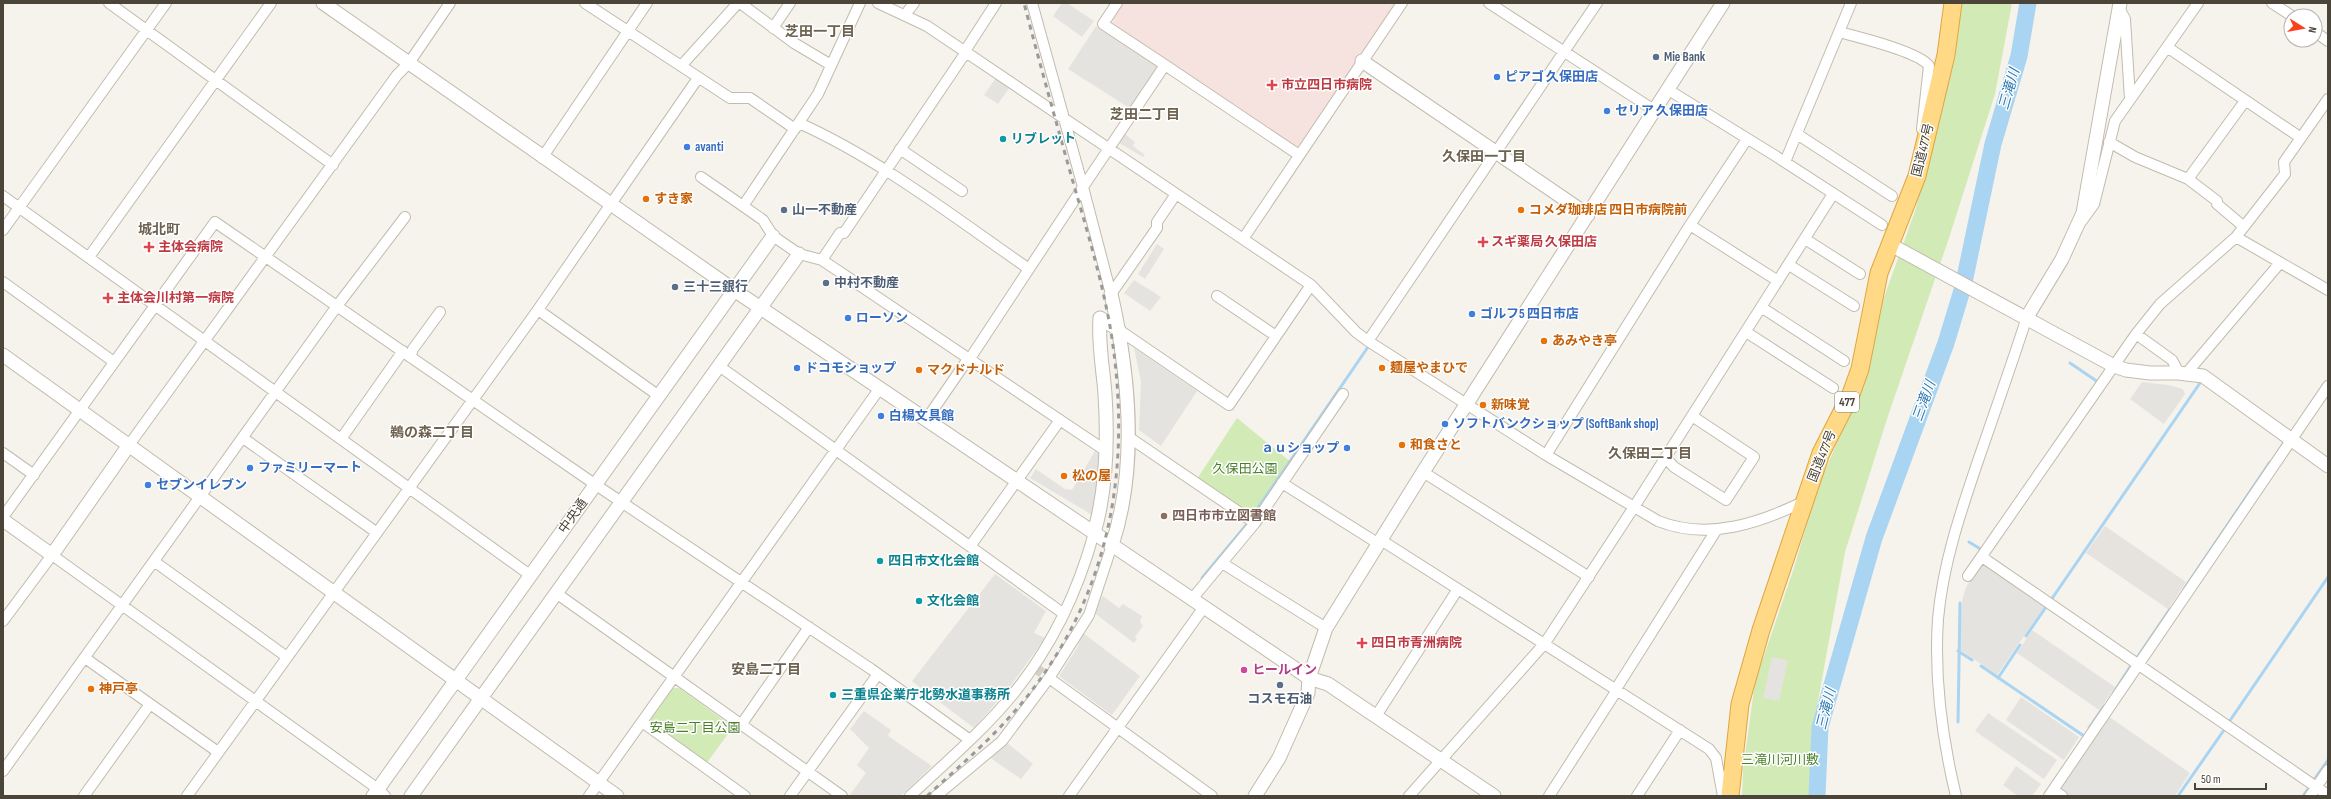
<svg xmlns="http://www.w3.org/2000/svg" width="2331" height="799" font-family="'Sofia Sans Condensed','Noto Sans JP',sans-serif">
	<rect width="100%" height="100%" fill="#f6f3ec"/>
	<!-- industrial -->
	<path fill="#e6e2dd" d="M2105 526 2186 582 2168 609 2086 553Z"/>
	<!-- medical -->
	<path fill="#f6e3e0" d="M1122 3H1397L1302 145 1295 147 1113 24 1112 18Z"/>
	<!-- green -->
	<path fill="#d2eab5" d="M1962 3H2012L1995 94 1948 241 1888 416 1845 552 1816 712V796H1742L1743 770 1755 682 1794 568 1818 486 1861 389 1882 303 1915 211 1955 59Z
		M1237 418 1292 463 1255 517 1250 516 1197 479Z
		M673 688H679L733 727 706 764 652 724 651 719Z"/>
	<!-- parking -->
	<path fill="#e5e3e0" d="M1062 3H1067L1094 21 1082 37 1053 16Z
		M1096 26 1159 67 1131 109 1068 69Z
		M998 75 1012 84 998 104 984 95Z
		M1125 134 1135 142 1133 146 1145 155 1143 157 1119 143Z
		M1157 244 1164 249 1145 279 1138 274Z
		M1134 280 1161 297 1150 311 1124 293Z
		M1134 348 1197 391 1161 446 1139 430 1141 382Z
		M2142 382 2168 385 2183 389 2185 394 2164 424 2130 399Z
		M1095 451 1102 456 1094 516 1030 478 1036 469 1065 489 1072 490Z
		M1982 563 2045 606 1997 675 1959 649 1962 601 1966 587Z
		M995 574 1046 611 1034 633 1045 638 1009 688 974 728 912 681Z
		M1103 596 1119 608 1123 604 1142 616 1140 622 1143 626 1135 637 1137 639 1134 643 1093 612Z
		M2032 630 2115 687 2099 710 2017 653Z
		M1083 633 1140 676 1112 715 1059 676 1077 648Z
		M1772 657 1788 660 1779 701 1763 698Z
		M2021 697 2079 737 2064 760 2006 720Z
		M864 711 891 730 888 736 932 766 901 796H849L866 773 857 765 869 748 850 729Z
		M1988 713 2057 760 2044 779 1975 731Z
		M2108 716 2190 773 2175 796H2068L2058 789Z
		M1005 741 1033 764 1021 779 989 757Z
		M2016 766 2041 784 2032 796H2018L2003 785Z"/>
	<g fill="none" stroke-linecap="round" stroke-linejoin="round">
		<!-- stream -->
		<path stroke="#a9d4f2" stroke-width="3" d="M2070 363 2098 382
			M1969 542 1982 550
			M1202 578 1247 524 1368 347
			M2184 589 2270 462
			M2051 600 2200 383
			M2026 636 2046 607
			M1958 651 1972 660
			M2134 657 2136 659 2170 609
			M1981 666 2084 736
			M1998 678 2020 645
			M2114 692 2130 667
			M1958 722 1960 603
			M2229 722 2328 577
			M2089 728 2104 706
			M2312 779 2314 780 2328 760
			M2178 796 2224 730
			M2303 796 2308 789"/>
		<!-- river -->
		<path stroke="#a9d4f2" stroke-width="17" d="M1817 796 1820 727 1874 538 1946 343 1963 287 1993 144 2019 56 2028 3"/>
		<!-- minor-tunnel -->
		<path stroke="#d4d0c8" stroke-width="10" stroke-dasharray="10 5" stroke-linecap="butt" d="M1034 667 1049 678"/>
		<defs>
			<path id="minor" d="M109 3 333 165
				M585 3 730 98H750L795 129
				M740 3 794 43 831 65
				M860 3 818 94 743 206 763 220 773 236 799 254 822 260 1106 451
				M878 3 927 26 1243 239 1402 3
				M1117 3 1103 24 1165 65 1083 187 1111 294 1157 228V222L1176 194
				M1489 3 1654 110
				M2272 3 2292 16
				M2119 8 2125 19 2130 99
				M905 15 914 3
				M773 28 790 3
				M1839 32C1858 37 1920 52 1929 66L1922 129
				M2315 32 2328 41
				M2167 47 2301 138
				M965 51 996 3
				M1165 65 1299 155
				M681 66 738 3
				M1667 89 1774 155 1882 225
				M799 123C881 160 954 217 1029 269
				M1797 134 1892 196
				M2109 142 2135 157 2188 179 2217 201V204L2243 226
				M900 149 962 191
				M542 158 647 3
				M1785 162 1851 3
				M701 177 743 206
				M2188 179 2245 101
				M3 196 530 575
				M2081 222 2094 204 2115 121 2198 3
				M1690 225 1778 281
				M3 230 166 3
				M2236 237 2328 290
				M1243 239 1311 285 1356 332 1368 341 1546 455 1658 521C1708 541 1760 523 1805 501
				M1805 239 1860 274
				M89 257 271 3
				M822 260 840 233H844L966 52
				M1789 265 1854 306
				M3 282 114 362
				M1217 296 1276 336
				M1761 307 1844 361
				M537 311 541 312 659 396
				M1119 330 1229 405 1311 285
				M1746 332 1833 388
				M2136 334 2172 360 2179 373
				M1368 341 1597 3
				M410 357 413 349 440 312
				M969 360 1083 187 1032 3
				M719 366 1064 614
				M2190 374V369L2280 263
				M926 420 968 359
				M1127 436 1255 523
				M243 438 376 532
				M341 439 403 351
				M129 445 397 75 409 63 450 3
				M3 453 34 475
				M1546 455 1690 225 1747 139
				M1666 458 1674 467 1726 500 1754 457 1692 416
				M1423 472 1589 577
				M1282 483 1379 544
				M3 517 215 222 596 485 871 669 970 740
				M1381 540 1709 749 1716 758 1723 796
				M971 545 1060 420
				M1982 557 2328 795
				M155 562 287 657
				M1222 563 1326 628
				M1968 576 2136 334 2160 304 2236 237 2285 174 2284 162 2328 99
				M556 593 842 796
				M1192 599 1255 523 1343 394
				M3 621 52 555 378 789 385 796
				M85 658 218 752
				M1049 678 1212 796
				M1616 689 1717 529
				M1376 716 1458 589
				M642 722 745 796
				M741 725 809 627
				M3 771 337 306 405 217
				M2053 790 2062 796
				M84 796 150 704
				M187 796 537 311 698 78
				M589 796 880 388
				M790 796 878 674
				M910 796C945 763 983 731 1014 693 1052 646 1078 591 1094 533
				M936 796 1002 741 1049 678 1089 615 1112 545
				M1069 796 1204 607
				M1409 796 1545 643 1634 507 1833 194
				M1549 796 1617 690
				M1637 796 1680 730
				M1956 796C1942 738 1934 679 1938 619 1943 562 1962 508 1980 455 1996 409 2012 363 2027 317
				M2049 796 2328 386
				M2310 796 2328 770"/>
			<path id="tertiary" d="M323 3 734 290 1112 545
				M1362 61 1588 215
				M1891 245 2114 366 2126 370 2150 373H2178L2203 376 2328 466
				M1111 294C1129 373 1138 467 1112 545L1309 678 1328 684 1494 796
				M2027 317 2062 259 2083 213 2120 3
				M3 355 617 796
				M3 520 52 555 129 445
				M1094 533C1107 488 1108 441 1105 394 1103 368 1098 344 1100 318L1119 330
				M373 796 773 236
				M411 796 799 254
				M1255 796 1279 758 1308 693 1309 678 1326 628 1423 472 1723 3"/>
			<path id="trunk" d="M1730 796 1740 704 1761 630 1821 453 1851 394 1860 369 1879 273 1917 176 1946 55 1953 3"/>
		</defs>
		<!-- minor casing -->
		<use href="#minor" stroke="#c2bbae" stroke-width="12"/>
		<!-- tertiary casing -->
		<use href="#tertiary" stroke="#c2bbae" stroke-width="15"/>
		<!-- trunk casing -->
		<use href="#trunk" stroke="#e0a43c" stroke-width="19"/>
		<!-- minor -->
		<use href="#minor" stroke="#fff" stroke-width="10"/>
		<!-- tertiary -->
		<use href="#tertiary" stroke="#fff" stroke-width="13"/>
		<!-- trunk -->
		<use href="#trunk" stroke="#ffd985" stroke-width="17"/>
		<!-- rail -->
		<path stroke="#9a9a9a" stroke-width="3" stroke-dasharray="5 5" stroke-linecap="butt" d="M927 796C962 764 997 734 1026 698 1112 590 1132 465 1111 332 1102 279 1086 227 1071 175 1055 118 1039 61 1024 3"/>
	</g>
	<!-- markers -->
	<g fill="#5c6f8a" stroke="#fff" stroke-width="1.5">
		<circle cx="1656" cy="57" r="4"/>
		<circle cx="784" cy="210" r="4"/>
		<circle cx="826" cy="283" r="4"/>
		<circle cx="675" cy="287" r="4"/>
		<circle cx="1280" cy="685" r="4"/>
	</g>
	<g fill="#3f7fe0" stroke="#fff" stroke-width="1.5">
		<circle cx="1497" cy="77" r="4"/>
		<circle cx="1607" cy="111" r="4"/>
		<circle cx="687" cy="147" r="4"/>
		<circle cx="1472" cy="314" r="4"/>
		<circle cx="848" cy="318" r="4"/>
		<circle cx="797" cy="368" r="4"/>
		<circle cx="881" cy="416" r="4"/>
		<circle cx="1445" cy="424" r="4"/>
		<circle cx="1347" cy="448" r="4"/>
		<circle cx="250" cy="468" r="4"/>
		<circle cx="148" cy="485" r="4"/>
	</g>
	<g fill="#e0444e" stroke="#fff" stroke-width="1.5">
		<path d="M1270 79h4v4h4v4h-4v4h-4v-4h-4v-4h4z"/>
		<path d="M1481 236h4v4h4v4h-4v4h-4v-4h-4v-4h4z"/>
		<path d="M147 241h4v4h4v4h-4v4h-4v-4h-4v-4h4z"/>
		<path d="M106 292h4v4h4v4h-4v4h-4v-4h-4v-4h4z"/>
		<path d="M1360 637h4v4h4v4h-4v4h-4v-4h-4v-4h4z"/>
	</g>
	<g fill="#0f9aa8" stroke="#fff" stroke-width="1.5">
		<circle cx="1003" cy="139" r="4"/>
		<circle cx="880" cy="561" r="4"/>
		<circle cx="919" cy="601" r="4"/>
		<circle cx="833" cy="695" r="4"/>
	</g>
	<g fill="#e8710a" stroke="#fff" stroke-width="1.5">
		<circle cx="646" cy="199" r="4"/>
		<circle cx="1521" cy="210" r="4"/>
		<circle cx="1544" cy="341" r="4"/>
		<circle cx="1382" cy="368" r="4"/>
		<circle cx="919" cy="370" r="4"/>
		<circle cx="1483" cy="405" r="4"/>
		<circle cx="1402" cy="445" r="4"/>
		<circle cx="1064" cy="476" r="4"/>
		<circle cx="91" cy="689" r="4"/>
	</g>
	<circle fill="#8d6e63" stroke="#fff" stroke-width="1.5" cx="1164" cy="516" r="4"/>
	<circle fill="#d1479c" stroke="#fff" stroke-width="1.5" cx="1244" cy="670" r="4"/>
	<g text-anchor="middle" dominant-baseline="central" stroke-width="3" stroke-linejoin="round" paint-order="stroke">
		<!-- shield labels -->
		<rect fill="#fff" stroke="#817c74" stroke-width="1" x="1835" y="392" width="24" height="20" rx="3"/>
		<g font-size="12" font-weight="bold" fill="#4b4439">
			<text x="1847" y="402">477</text>
		</g>
		<!-- service labels -->
		<g font-size="13" font-weight="bold" fill="#4e5e75" stroke="#fff" text-anchor="start">
			<text x="1664" y="57">Mie Bank</text>
			<text x="792" y="210">山一不動産</text>
			<text x="834" y="283">中村不動産</text>
			<text x="683" y="287">三十三銀行</text>
			<text x="1280" y="699" text-anchor="middle">コスモ石油</text>
		</g>
		<!-- shop labels -->
		<g font-size="13" font-weight="bold" fill="#366cbe" stroke="#fff" text-anchor="start">
			<text x="1505" y="77">ピアゴ 久保田店</text>
			<text x="1615" y="111">セリア 久保田店</text>
			<text x="695" y="147">avanti</text>
			<text x="1480" y="314">ゴルフ5 四日市店</text>
			<text x="856" y="318">ローソン</text>
			<text x="805" y="368">ドコモショップ</text>
			<text x="889" y="416">白楊文具館</text>
			<text x="1453" y="424">ソフトバンクショップ (SoftBank shop)</text>
			<text x="1339" y="448" text-anchor="end">ａｕショップ</text>
			<text x="258" y="468">ファミリーマート</text>
			<text x="156" y="485">セブンイレブン</text>
		</g>
		<!-- health labels -->
		<g font-size="13" font-weight="bold" fill="#be3a42" stroke="#fff" text-anchor="start">
			<text x="1281" y="85">市立四日市病院</text>
			<text x="1491" y="242">スギ薬局 久保田店</text>
			<text x="158" y="247">主体会病院</text>
			<text x="117" y="298">主体会川村第一病院</text>
			<text x="1371" y="643">四日市青洲病院</text>
		</g>
		<!-- culture labels -->
		<g font-size="13" font-weight="bold" fill="#0d838f" stroke="#fff" text-anchor="start">
			<text x="1011" y="139">リブレット</text>
			<text x="888" y="561">四日市文化会館</text>
			<text x="927" y="601">文化会館</text>
			<text x="841" y="695">三重県企業庁北勢水道事務所</text>
		</g>
		<!-- street labels -->
		<g font-size="13" fill="#4b4439" stroke="#fff">
			<text transform="translate(1923 150) rotate(-76)">国道477号</text>
			<text transform="translate(1822 456) rotate(-68)">国道477号</text>
			<text transform="translate(573 516) rotate(-54)">中央通</text>
		</g>
		<!-- food labels -->
		<g font-size="13" font-weight="bold" fill="#c56008" stroke="#fff" text-anchor="start">
			<text x="654" y="199">すき家</text>
			<text x="1529" y="210">コメダ珈琲店 四日市病院前</text>
			<text x="1552" y="341">あみやき亭</text>
			<text x="1390" y="368">麺屋やまひで</text>
			<text x="927" y="370">マクドナルド</text>
			<text x="1491" y="405">新味覚</text>
			<text x="1410" y="445">和食さと</text>
			<text x="1072" y="476">松の屋</text>
			<text x="99" y="689">神戸亭</text>
		</g>
		<!-- park labels -->
		<g font-size="13" fill="#4a7f2a" stroke="#fff">
			<text x="1245" y="469">久保田公園</text>
			<text x="695" y="728">安島二丁目公園</text>
			<text x="1780" y="760">三滝川河川敷</text>
		</g>
		<!-- education labels -->
		<g font-size="13" font-weight="bold" fill="#785e54" stroke="#fff" text-anchor="start">
			<text x="1172" y="516">四日市市立図書館</text>
		</g>
		<!-- hotel labels -->
		<g font-size="13" font-weight="bold" fill="#b23c85" stroke="#fff" text-anchor="start">
			<text x="1252" y="670">ヒールイン</text>
		</g>
		<!-- neighbourhood labels -->
		<g font-size="14" font-weight="bold" fill="#6e6250" stroke="#fff">
			<text x="820" y="31">芝田一丁目</text>
			<text x="1145" y="114">芝田二丁目</text>
			<text x="1484" y="156">久保田一丁目</text>
			<text x="159" y="229">城北町</text>
			<text x="432" y="432">鵜の森二丁目</text>
			<text x="1650" y="453">久保田二丁目</text>
			<text x="766" y="669">安島二丁目</text>
		</g>
		<!-- water labels -->
		<g font-size="14" font-style="italic" fill="#2e7ab2" stroke="#fff">
			<text transform="translate(2009 89) rotate(-74)">三滝川</text>
			<text transform="translate(1924 401) rotate(-70)">三滝川</text>
			<text transform="translate(1826 709) rotate(-76)">三滝川</text>
		</g>
	</g>
	<!-- border -->
	<rect width="2331" height="799" fill="none" stroke="#4b4439" stroke-width="8"/>
	<!-- north arrow -->
	<g transform="translate(2303 28) rotate(101)"><circle r="19" fill="#ffffff" stroke="#b7b4b0"/>
	<path d="M0-3L7 15L0 10L-7 15Z" fill="#fc3f1d"/>
	<text y="-6" font-size="11" font-weight="bold" text-anchor="middle" fill="#4b4439">N</text>
	</g>
	<!-- scale -->
	<path d="M2195 783v6h71v-6" fill="none" stroke="#4b4439" stroke-width="2"/>
	<text x="2201" y="783" font-size="12" fill="#4b4439" stroke="#ffffff" stroke-width="3" paint-order="stroke">50 m</text>
</svg>
